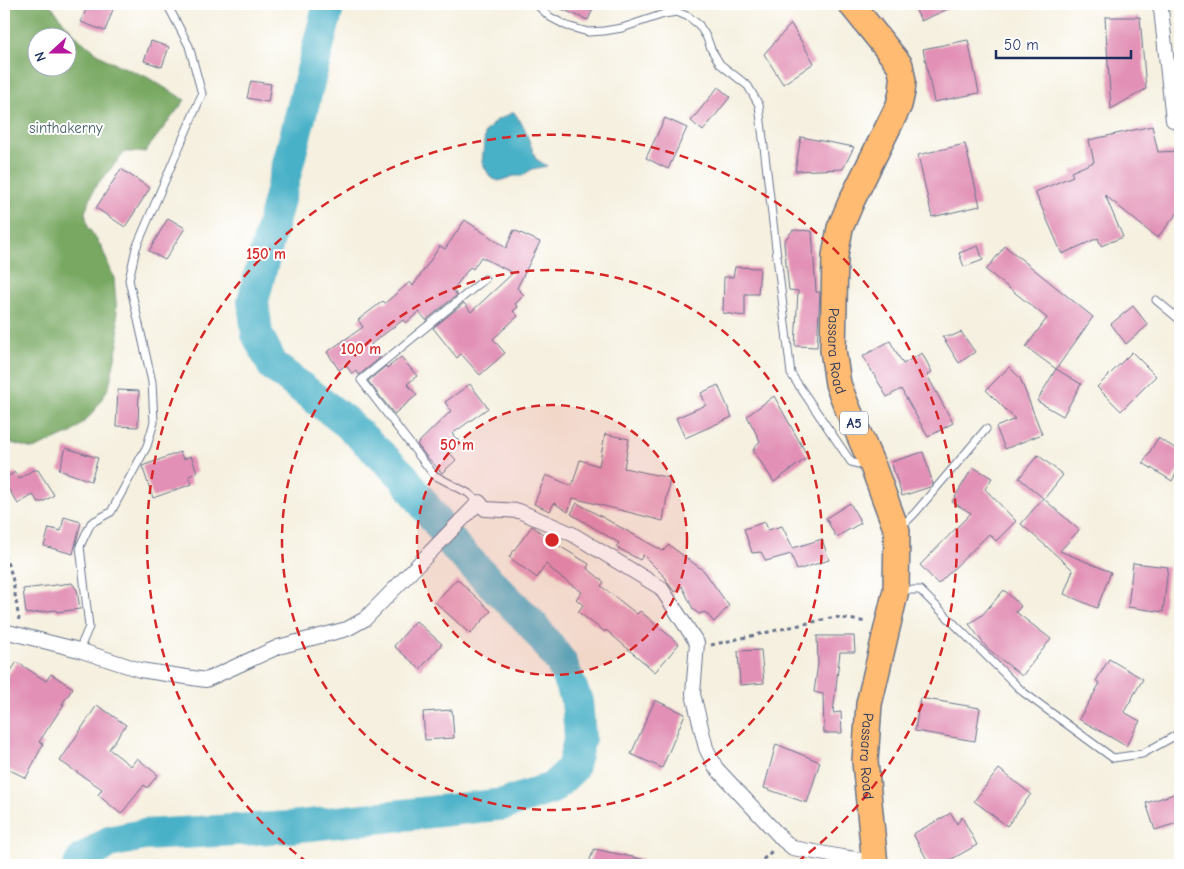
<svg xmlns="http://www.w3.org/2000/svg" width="1184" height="869" font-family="'Comic Neue',sans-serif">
	<rect width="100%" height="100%" fill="#fff"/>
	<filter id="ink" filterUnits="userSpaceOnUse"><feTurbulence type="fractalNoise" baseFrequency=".02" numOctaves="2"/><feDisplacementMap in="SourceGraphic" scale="10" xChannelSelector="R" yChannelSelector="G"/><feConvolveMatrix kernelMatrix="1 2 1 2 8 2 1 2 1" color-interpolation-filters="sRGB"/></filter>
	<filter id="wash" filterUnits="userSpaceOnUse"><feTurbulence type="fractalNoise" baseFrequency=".0096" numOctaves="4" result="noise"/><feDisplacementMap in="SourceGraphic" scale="20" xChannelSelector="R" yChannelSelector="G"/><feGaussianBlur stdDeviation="1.12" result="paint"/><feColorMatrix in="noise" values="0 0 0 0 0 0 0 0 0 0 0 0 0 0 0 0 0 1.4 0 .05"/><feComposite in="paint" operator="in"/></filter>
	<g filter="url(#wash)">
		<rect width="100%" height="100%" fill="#f5f0df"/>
		<!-- forest -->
		<path fill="#78a862" stroke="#4a6c60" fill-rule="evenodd" d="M4 4H50L63 21 80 40 107 60 147 77 185 100 145 152H125L95 187 85 212 88 227 101 246 114 278 119 339 109 387 93 413 73 432 33 449 4 441ZM38 38H68V68H38Z"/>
		<!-- water -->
		<path fill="#48b1c7" stroke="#327092" d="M514 112 524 127 536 159 547 166 532 169 522 176H514L499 181 491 178 482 163 485 133 495 121Z"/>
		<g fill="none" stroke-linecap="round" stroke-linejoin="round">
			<!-- river -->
			<path stroke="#48b1c7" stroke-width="32" d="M79 865 82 860 109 842 143 835 291 827 505 804 552 788 572 769 580 737 577 701 561 662 531 623 457 549 403 476 346 422 273 366 257 334 253 301 329 4"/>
		</g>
		<g id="blocks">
			<!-- building -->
			<path fill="#e290b5" d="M88 4H115L105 31 81 22Z
				M549 4H595L588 20Z
				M913 4H959L921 21Z
				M1105 17H1140L1146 89 1111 109Z
				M791 24 814 63 783 84 764 54Z
				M968 40 979 93 934 102 923 49Z
				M151 41 169 47 162 67 144 61Z
				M251 81 271 84 268 102 247 98Z
				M718 87 730 97 703 131 691 121Z
				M665 118 687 128 668 169 646 158Z
				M1152 126 1158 152 1180 151V210L1157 238 1105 195 1123 237 1101 246 1098 238 1062 254 1035 192 1073 176 1071 172 1094 162 1089 140Z
				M801 137 854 147 843 169 795 171Z
				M965 144 980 206 932 217 918 155Z
				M121 169 150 188 125 227 96 208Z
				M168 218 185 228 165 260 149 251Z
				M465 220 506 248 514 230 540 242 517 288 524 295 515 304 518 307 513 311 518 316 493 339 505 353 480 375 461 354 457 358 433 328 464 303 471 312 513 273 481 257 473 269 470 267 453 290 457 295 426 320 419 312 406 323 403 320 371 344 380 358 359 375 356 371 352 374 346 365 339 370 327 352 363 327 358 320 383 301 385 303 410 282 413 286 440 246 445 249Z
				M793 230 812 231 816 292H820L817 347 795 346 798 291 789 290 784 244V241Z
				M978 246 983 260 964 267 959 253Z
				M1005 246 1093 317 1056 369 1026 347 1047 318 986 270Z
				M735 267 760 268 758 294H745V316L723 313 724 277H733Z
				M1133 306 1148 325 1126 344 1111 324Z
				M961 332 975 352 959 363 942 336H952Z
				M890 341 903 364 922 353 932 372 927 375 953 423 928 437 901 389 887 397 863 356Z
				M1132 352 1156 376 1121 411 1097 387Z
				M401 357 417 376 407 384 417 395 394 414 368 381 386 366 387 368Z
				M1009 367 1020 378 1042 434 1005 449 996 427 1015 419 986 390Z
				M1056 369 1081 384 1063 416 1037 401Z
				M470 384 488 408 452 434 461 443 450 453 456 460 442 473 426 456 417 444 451 411 445 402Z
				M718 385 732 417 685 438 676 418 706 405 701 393Z
				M118 390 139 391 138 427 116 426Z
				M774 396 808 457 774 482 753 450 760 441 747 416Z
				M605 434 629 439 624 468 670 478 663 521 573 498 568 512 554 503 550 511 534 504 546 475 572 486 580 460 599 466Z
				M1158 438 1180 451V466L1172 481 1143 463Z
				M66 448 98 458 91 481 59 470Z
				M180 452 183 459 191 456 197 472 189 476 192 484 153 498 142 466Z
				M923 452 933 484 930 487 902 496 891 462Z
				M1038 455 1063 475 1044 499 1079 530 1060 551 1111 572 1097 608 1064 594 1073 570 1021 524 1043 498 1019 478Z
				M973 467 992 478 985 489 1016 521 996 541 989 534 938 584 920 565 971 513 952 502Z
				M33 470H38L54 495 43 502H38L33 495 18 504 4 482V479L15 472 19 479Z
				M577 503 663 551 669 545 704 571 729 606 714 622 705 612 699 614 693 609 682 586 675 592 667 582 666 578 643 555 640 560 616 547 619 543 571 514Z
				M850 503 861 523 836 537 826 518Z
				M64 517 81 522 73 554 44 546 49 528 61 531Z
				M765 522 768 530 782 526 793 548 822 539 829 560 797 570 791 554 766 561 761 552 752 553 744 529Z
				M532 526 561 547 589 564 587 568 604 582 601 586 637 614 640 611 679 644 655 672 606 630 605 632 578 612 583 605 576 599 582 592 559 576 546 564 537 578 509 557Z
				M1133 563 1168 567 1163 612 1128 607Z
				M457 579 491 611 470 634 435 602Z
				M72 583 77 590 80 609 57 612 56 610 26 614 23 589Z
				M1004 590 1021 606 1016 612 1051 639 1022 676 987 648 969 624 982 615Z
				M416 621 442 644 420 669 394 646Z
				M817 636H854L855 652H840L833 713 841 712 842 733H824L823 694 814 692 818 664Z
				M761 650 764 683 740 685 738 651Z
				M1109 659 1143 679 1124 712 1140 721 1126 746 1079 719 1100 683 1096 681Z
				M17 662 46 681 51 674 73 688 62 704H64L39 742 43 744 26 778 4 767V681Z
				M920 698 980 708 975 741 915 731Z
				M655 700 685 714 662 768 631 754Z
				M97 705 126 725 109 749 131 766 137 758 158 775 147 788 144 785 121 814 98 795 102 789 60 761Z
				M452 710 454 738 425 740 423 712Z
				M776 744 820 762 807 803 764 788Z
				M999 769 1031 794 1007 826 974 801Z
				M1180 792V822L1155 830 1146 803Z
				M951 813 957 824 962 817 977 845 941 865H930L913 834Z
				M594 849 642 859 641 865H588Z"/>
		</g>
	</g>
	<g filter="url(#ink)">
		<use href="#blocks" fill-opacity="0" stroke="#67738b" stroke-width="1"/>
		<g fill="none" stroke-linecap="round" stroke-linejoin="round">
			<defs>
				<path id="lane" d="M536 4 550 17 567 26 588 32 604 31 622 28 664 14 677 12 689 17 699 25 707 38 711 49 720 64 748 86 759 105 791 374 851 462 867 467
					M1156 300 1180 320
					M479 502 468 493 434 475 361 380 485 279
					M901 527 915 513 986 429
					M901 590H920L1023 692 1113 758 1142 754 1180 733
					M79 650 89 627 80 546 91 523 111 512 147 446 154 422 152 382 129 280 136 248 202 94 189 46 167 4"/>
				<path id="street" d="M1158 4 1161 9 1173 120 1180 123
					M4 631 79 650 140 670 206 680 278 647 347 629 365 619 479 502 485 509 519 511 572 534 661 588 697 643 693 694 706 748 716 768 783 840 793 848 842 857 874 862"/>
				<g id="highway">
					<path id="s1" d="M851 4 900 65 903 81 902 92 899 105 852 200 840 228 835 256 833 350 838 384 847 407 874 469 897 531 896 590 869 704 865 761 875 865"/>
				</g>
			</defs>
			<!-- lane casing -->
			<use href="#lane" stroke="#67738b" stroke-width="9"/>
			<!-- street casing -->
			<use href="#street" stroke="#67738b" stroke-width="16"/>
			<!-- highway casing -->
			<use href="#highway" stroke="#67738b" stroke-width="28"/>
			<!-- path -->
			<path stroke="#67738b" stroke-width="3" stroke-dasharray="4 4" stroke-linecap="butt" d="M4 555 12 575 19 620
				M711 645 835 617 867 622
				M757 865 772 851"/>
			<!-- lane -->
			<use href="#lane" stroke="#fff" stroke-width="7"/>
			<!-- street -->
			<use href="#street" stroke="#fff" stroke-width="14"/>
			<!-- highway -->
			<use href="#highway" stroke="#ffbb71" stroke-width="25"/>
		</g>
	</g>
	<!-- distance rings -->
	<circle cx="552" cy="540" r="135" fill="#d62828" fill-opacity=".12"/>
	<g fill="none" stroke="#d62828" stroke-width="2.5" stroke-dasharray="9 6">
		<circle cx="552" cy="540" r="135"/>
		<circle cx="552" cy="540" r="270"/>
		<path d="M308 863A405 405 0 1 1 796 863"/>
	</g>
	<g text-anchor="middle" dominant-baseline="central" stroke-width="4" stroke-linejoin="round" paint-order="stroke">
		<!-- shield labels -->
		<rect fill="#fff" stroke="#5f6d8e" stroke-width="1" x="840" y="411.5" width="28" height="23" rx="4"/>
		<g font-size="14" font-weight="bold" fill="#1b2f5e">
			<text x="854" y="423">A5</text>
		</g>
		<!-- park labels -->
		<g font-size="15" fill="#466264" stroke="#fff">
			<text x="66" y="128">sinthakerny</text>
		</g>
		<!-- street labels -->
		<g font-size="15" fill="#1b2f5e" stroke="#fff">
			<text stroke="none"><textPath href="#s1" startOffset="379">Passara Road</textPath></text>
			<text stroke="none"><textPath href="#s1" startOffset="799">Passara Road</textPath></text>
		</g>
	</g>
	<circle cx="552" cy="540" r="8" fill="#d62828" stroke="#fff" stroke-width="2.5"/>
	<g font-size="15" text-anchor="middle" font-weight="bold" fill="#d62828" stroke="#fff" stroke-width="4" stroke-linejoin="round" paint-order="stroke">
		<text x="266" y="259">150 m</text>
		<text x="361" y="354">100 m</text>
		<text x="457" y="450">50 m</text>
	</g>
	<!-- margin -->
	<rect width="1184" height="869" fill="none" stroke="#fff" stroke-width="20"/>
	<!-- north arrow -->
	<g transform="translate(52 52) rotate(249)"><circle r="24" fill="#ffffff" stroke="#a4acbf"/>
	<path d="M0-4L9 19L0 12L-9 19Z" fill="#b5179e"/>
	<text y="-8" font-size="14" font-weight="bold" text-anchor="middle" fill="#1b2f5e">N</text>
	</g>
	<!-- scale -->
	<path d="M996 50v8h135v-8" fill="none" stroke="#1b2f5e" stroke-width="2.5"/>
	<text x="1004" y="50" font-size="15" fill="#1b2f5e" stroke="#ffffff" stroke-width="4" paint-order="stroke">50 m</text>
</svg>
